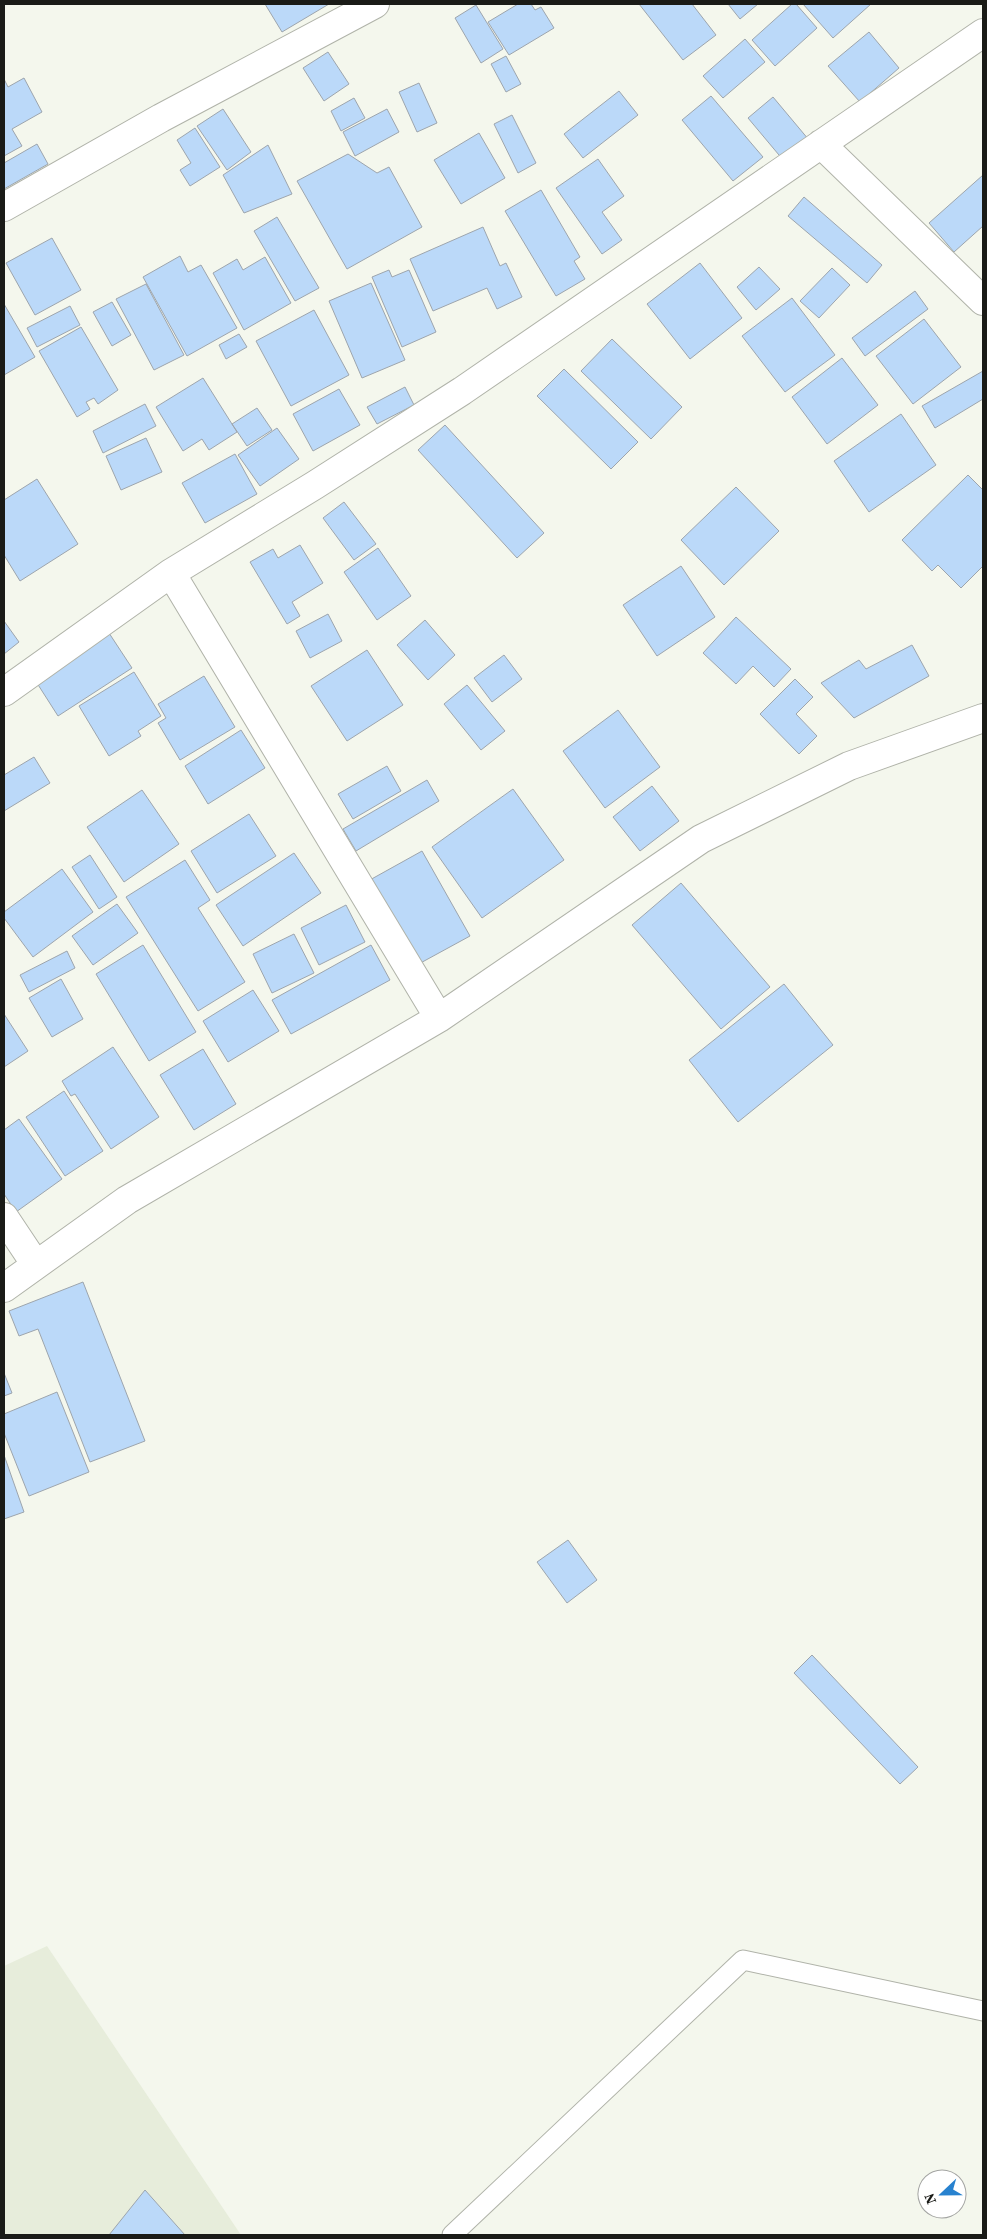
<svg xmlns="http://www.w3.org/2000/svg" width="987" height="2239" font-family="'Source Serif 4',serif">
	<rect width="100%" height="100%" fill="#f4f7ed"/>
	<!-- built -->
	<path fill="#e7eddb" d="M47 1946 241 2235H4V1966Z"/>
	<!-- building -->
	<path fill="#bbd9f9" stroke="#9da5ad" d="M265 4H329L282 32Z
		M518 4H531L535 10 541 7 554 28 509 55 488 22Z
		M639 4H692L716 35 683 60Z
		M728 4H758L740 19Z
		M792 4H796L817 28 775 66 752 40Z
		M803 4H871L833 38Z
		M476 5 503 49 481 63 455 18Z
		M869 32 899 68 860 102 828 66Z
		M745 39 765 62 723 98 703 76Z
		M328 52 349 84 324 101 303 68Z
		M506 56 521 84 506 92 491 64Z
		M24 78 42 112 12 129 22 146 4 156V79L8 87Z
		M419 83 437 123 417 132 399 92Z
		M619 91 638 115 583 158 564 134Z
		M711 96 763 157 733 181 682 120Z
		M773 97 809 140 784 161 748 118Z
		M354 98 365 118 341 131 331 111Z
		M223 109 251 152 227 170 197 126Z
		M387 109 399 132 355 156 343 132Z
		M512 115 536 163 518 173 494 124Z
		M195 128 220 167 190 186 180 170 191 163 177 140Z
		M479 133 505 178 461 204 434 160Z
		M37 144 48 164 4 189V163Z
		M268 145 292 194 244 213 223 175Z
		M348 154 377 173 389 167 422 227 347 269 297 181Z
		M598 159 624 196 602 212 622 240 602 254 556 188Z
		M983 175V226L954 252 929 223Z
		M541 190 580 257 574 261 585 279 556 296 505 211Z
		M804 197 882 265 867 283 788 216Z
		M277 217 319 288 295 301 254 231Z
		M483 227 500 266 506 263 522 297 497 309 487 288 433 311 410 259Z
		M52 238 81 290 35 315 6 263Z
		M180 256 188 272 201 265 237 328 187 356 143 277Z
		M265 257 291 303 244 330 213 273 237 259 243 270Z
		M700 263 742 318 690 359 647 304Z
		M759 267 780 289 756 310 737 287Z
		M832 268 850 285 819 318 800 301Z
		M389 270 392 277 409 270 436 332 402 347 372 277Z
		M371 283 405 360 362 378 329 301Z
		M146 284 184 355 154 370 116 299Z
		M915 291 928 309 865 356 852 338Z
		M792 298 835 355 785 392 742 336Z
		M112 302 131 335 112 346 93 312Z
		M4 304 35 357 4 375Z
		M70 306 80 325 37 347 27 328Z
		M314 310 349 375 291 406 256 341Z
		M924 319 961 367 913 404 876 356Z
		M81 327 118 390 98 404 94 398 86 402 90 409 77 417 39 351Z
		M239 334 247 347 226 359 219 345Z
		M612 339 682 407 651 439 581 371Z
		M842 358 878 405 827 444 792 397Z
		M564 369 638 442 611 469 537 396Z
		M983 371V399L935 428 922 406Z
		M203 378 237 432 209 450 202 439 183 451 156 407Z
		M405 387 414 405 377 424 367 407Z
		M339 389 360 425 313 451 293 414Z
		M145 404 156 426 103 453 93 431Z
		M257 408 272 430 247 446 232 424Z
		M901 414 936 465 869 512 834 461Z
		M445 425 544 533 517 558 418 450Z
		M277 428 299 459 260 486 238 455Z
		M146 438 162 472 121 490 106 456Z
		M235 454 257 494 205 523 182 483Z
		M968 475 983 490V566L961 588 938 565 932 571 902 540Z
		M37 479 78 544 20 581 4 555V500Z
		M736 487 779 531 724 585 681 540Z
		M344 502 376 544 354 560 323 518Z
		M300 545 323 583 292 602 300 616 287 624 250 562 273 549 278 558Z
		M378 548 411 596 377 620 344 572Z
		M681 566 715 617 657 656 623 605Z
		M328 614 342 641 310 658 296 631Z
		M736 617 791 669 774 687 753 666 736 684 703 653Z
		M425 620 455 655 428 680 397 645Z
		M4 621 19 642 4 654Z
		M109 633 132 668 58 716 35 680Z
		M912 645 929 676 854 718 821 683 859 660 866 669Z
		M367 650 403 705 347 741 311 686Z
		M504 655 522 679 492 702 474 678Z
		M134 672 161 716 138 731 141 736 109 756 79 706Z
		M204 676 235 727 180 760 158 723 166 718 158 704Z
		M795 679 813 697 796 714 817 736 799 754 760 714Z
		M467 685 505 731 481 750 444 704Z
		M618 710 660 767 605 808 563 751Z
		M241 730 265 768 208 804 185 766Z
		M34 757 50 783 4 811V775Z
		M387 766 401 791 353 819 338 794Z
		M427 780 439 801 356 851 343 829Z
		M652 786 679 821 640 851 613 817Z
		M513 789 564 860 482 918 432 847Z
		M142 790 179 844 124 882 87 827Z
		M249 814 276 856 217 893 191 851Z
		M422 851 470 936 415 966 368 881Z
		M294 853 321 893 243 946 216 905Z
		M90 855 117 897 99 909 72 867Z
		M185 860 210 900 198 908 245 982 198 1011 126 897Z
		M62 869 93 912 33 957 4 918V912Z
		M681 883 770 987 721 1029 632 925Z
		M117 904 138 933 93 965 72 936Z
		M346 905 365 942 319 965 301 928Z
		M294 934 314 973 272 993 253 954Z
		M143 945 196 1032 149 1061 96 974Z
		M371 945 390 980 291 1034 272 1000Z
		M67 951 75 968 29 992 20 975Z
		M61 979 83 1019 52 1037 29 998Z
		M784 984 833 1045 738 1122 689 1060Z
		M253 990 279 1031 228 1062 203 1021Z
		M4 1014 28 1051 4 1067Z
		M113 1047 159 1117 111 1149 75 1094 71 1096 62 1081Z
		M203 1049 236 1104 194 1130 160 1075Z
		M64 1091 103 1151 65 1176 26 1117Z
		M19 1119 62 1179 16 1212 4 1194V1130Z
		M83 1282 145 1441 90 1462 38 1329 19 1336 9 1311Z
		M4 1373 12 1393 4 1396Z
		M57 1392 89 1472 29 1496 4 1433V1414Z
		M4 1455 24 1512 4 1519Z
		M568 1540 597 1580 567 1603 537 1562Z
		M812 1655 918 1767 900 1784 794 1673Z
		M145 2190 185 2235H109Z"/>
	<g fill="none" stroke-linecap="round" stroke-linejoin="round">
		<defs>
			<path id="lane" d="M452 2235 743 1960 983 2011"/>
			<path id="street" d="M821 144 983 301
				M4 207 161 118 375 4
				M171 573 439 1018
				M4 692 171 573 315 485 462 391 983 33
				M4 1217 36 1265
				M4 1288 127 1200 439 1018 701 839 849 766 983 718"/>
		</defs>
		<!-- lane casing -->
		<use href="#lane" stroke="#b0b3a9" stroke-width="21"/>
		<!-- street casing -->
		<use href="#street" stroke="#b0b3a9" stroke-width="30"/>
		<!-- lane -->
		<use href="#lane" stroke="#fff" stroke-width="19"/>
		<!-- street -->
		<use href="#street" stroke="#fff" stroke-width="28"/>
	</g>
	<!-- border -->
	<rect width="987" height="2239" fill="none" stroke="#1a1b17" stroke-width="10"/>
	<!-- north arrow -->
	<g transform="translate(942 2194) rotate(248)"><circle r="24" fill="#ffffff" stroke="#a3a4a2"/>
	<path d="M0-4L9 19L0 12L-9 19Z" fill="#2882cf"/>
	<text y="-8" font-size="14" font-weight="bold" text-anchor="middle" fill="#1a1b17">N</text>
	</g>
</svg>
